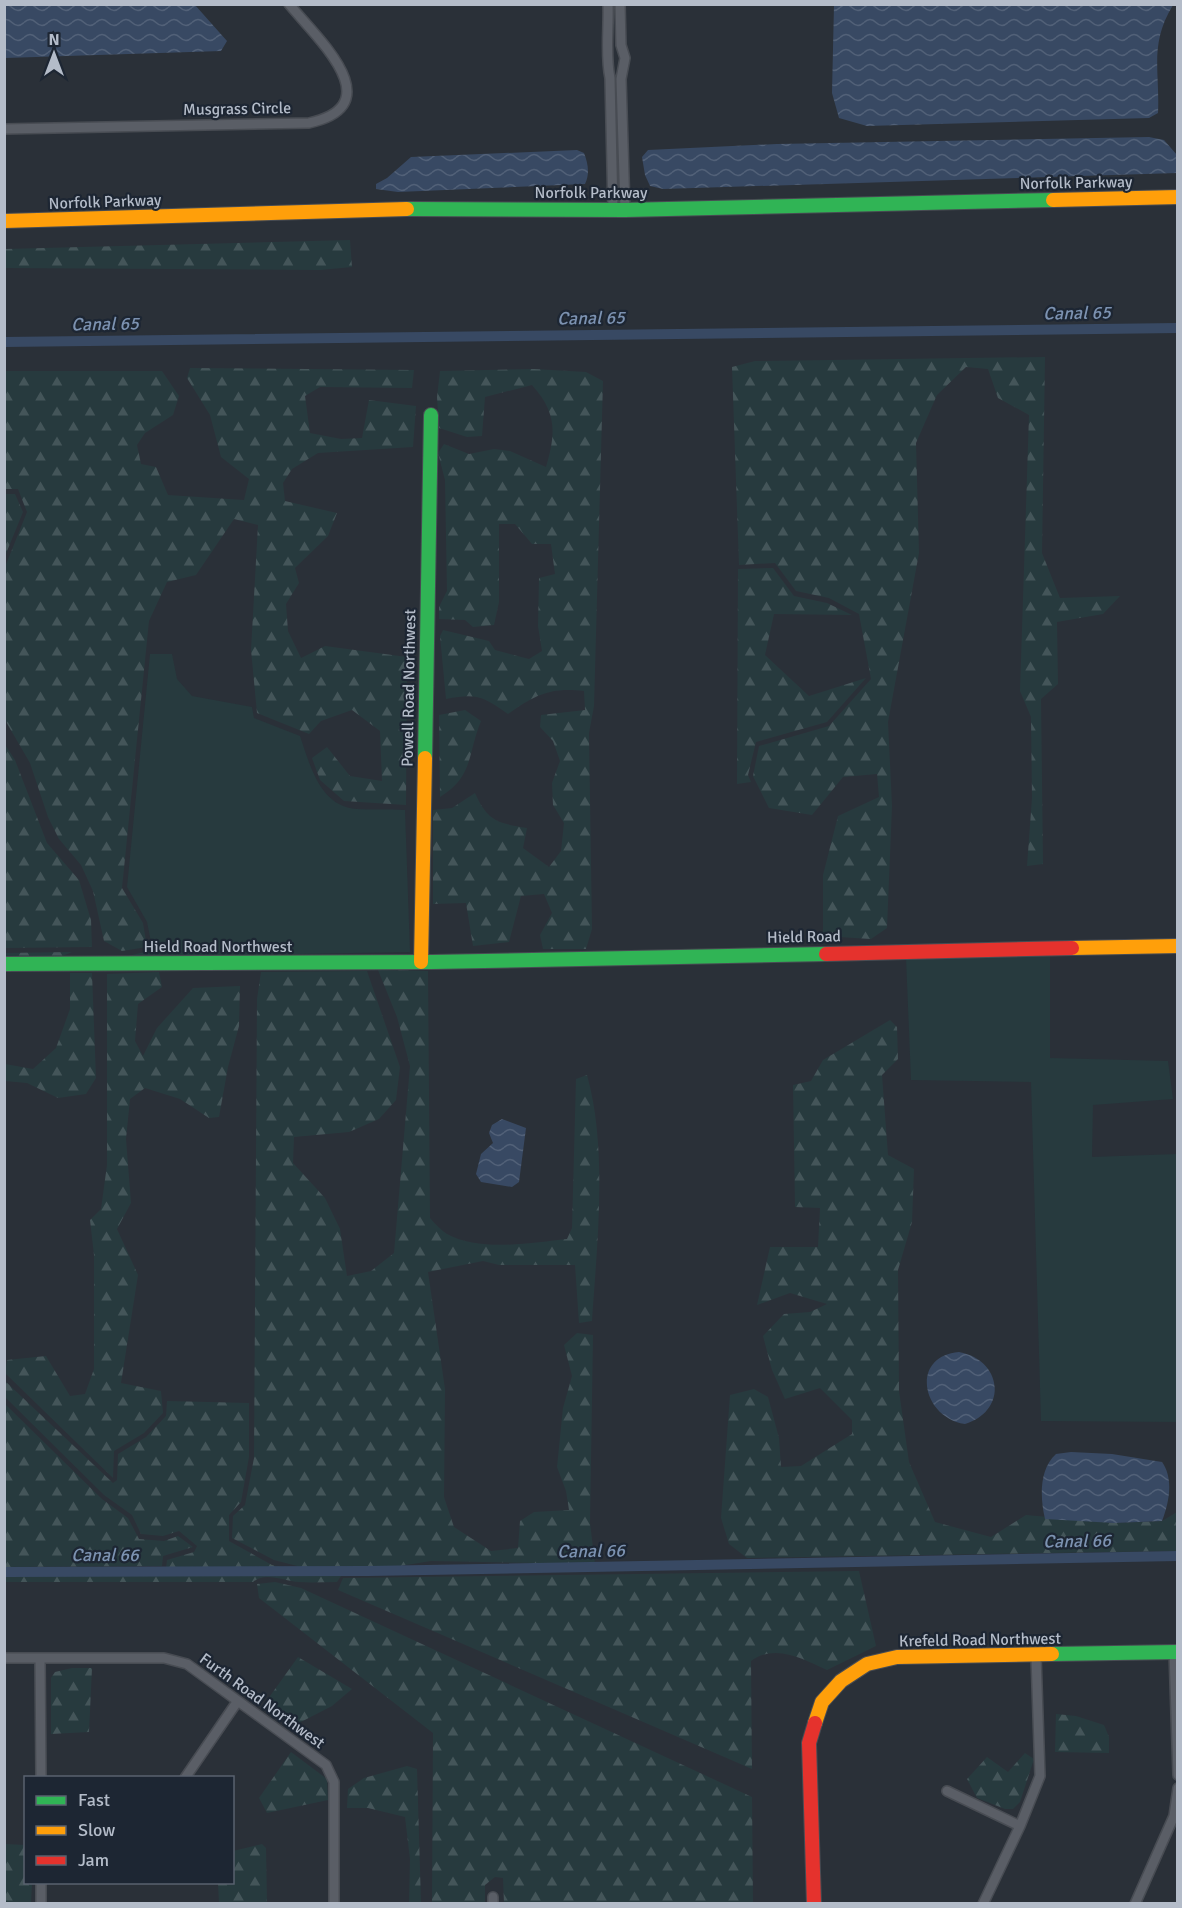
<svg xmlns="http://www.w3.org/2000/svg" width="1182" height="1908" font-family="Signika,sans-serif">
	<defs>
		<pattern id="forest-firs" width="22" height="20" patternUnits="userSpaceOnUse" patternTransform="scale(1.5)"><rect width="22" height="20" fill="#273a3e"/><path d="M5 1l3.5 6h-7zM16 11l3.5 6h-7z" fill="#445559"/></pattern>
		<pattern id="water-waves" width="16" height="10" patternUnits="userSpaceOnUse" patternTransform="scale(1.5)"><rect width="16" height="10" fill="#384963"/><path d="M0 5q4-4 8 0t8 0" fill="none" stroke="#526178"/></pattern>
	</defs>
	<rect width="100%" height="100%" fill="#2a3038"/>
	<!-- grass -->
	<path fill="#273a3e" d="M150 654H172L177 679 192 696 252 707 254 718 300 736C310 765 320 807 357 809 373 810 389 809 405 810L410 952 124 957 148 951 152 947 147 922 127 887Z
		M1050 955V1058L1168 1061 1173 1099 1093 1105 1092 1157 1177 1154V1422L1041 1421 1031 1082 911 1080 906 958Z"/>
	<!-- forest -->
	<path fill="url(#forest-firs)" d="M350 240 352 267 320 270 5 268V249Z
		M1045 357 1042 553 1060 598 1120 596 1103 614 1057 622 1058 684 1041 699 1043 864 1027 866 1032 798 1031 717 1020 691 1029 415 998 398 988 369 966 367 937 395 916 443 919 553 888 722 892 806 887 928 871 939 823 936V875L838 816 879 797 877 774 843 777 812 815 769 808 753 776 759 746 829 726 871 679 859 614 829 598 796 591 775 563 739 565 732 367 755 361Z
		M190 368 414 370 412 388 320 387 305 396 310 433 341 439 362 438 369 400 416 406 413 447 318 453 292 469 283 483 285 501 337 513 328 536 295 568 299 583 286 604 288 631 301 658 325 646 407 657 406 805 344 801 320 780 312 758 327 747 350 776 382 781 380 731 352 710 321 721 309 734 257 713 251 650 258 525 234 519 196 575 167 582 149 621 122 888 143 923 147 947 122 951 104 941 93 891 81 865 59 839 48 817 30 763 5 720V567L27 512 18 489H5V371H162L179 396 173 415 145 433 137 445 141 464 156 467 168 495 244 500 249 479 221 457 210 415 187 378Z
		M534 369 586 372 603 381 594 706 589 733 592 929 586 949H543L540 935 552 913 544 894 521 896 509 942 473 946 466 903 433 904V810L452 808 475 793C488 822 498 823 527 828L523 848 549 867 561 851 564 823 553 805 552 783 560 761 553 741 540 727 541 715 585 710 584 691C550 687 535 695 508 714 483 696 476 693 446 699L440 636 443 630 489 641 495 650 529 659 542 651 538 626 539 578 555 574 551 544H532L515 524H499V602L494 625 473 627 465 620 439 619V607L447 591 445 480 438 453 444 444 469 454 494 449 510 451 546 467C556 433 557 413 532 385L485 397 482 436 467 437 439 428 437 397 440 371Z
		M5 494H15L23 512 5 556Z
		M773 568 794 596 827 603 852 615 774 614 765 655 809 696 866 678 827 722 756 742 748 775 751 782 737 784 738 569Z
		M465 710 481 721C467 755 474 776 440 797L439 715Z
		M4 743 15 760 47 843 79 880 91 920 92 947 5 948Z
		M72 952 60 957 5 958 4 953Z
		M378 970 428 971 430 1218C435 1224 441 1230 447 1234 480 1252 531 1243 567 1239L572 1228 576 1079 587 1075C608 1150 597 1244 592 1321L579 1323 575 1265H499L483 1261 428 1272 445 1389 444 1497 454 1527 491 1551 518 1548 520 1521 534 1512 569 1510 566 1491 557 1467 563 1408 572 1376 564 1345 577 1333 593 1335 590 1523 595 1564 431 1561 400 1566 301 1567 274 1560 232 1538 233 1516 245 1505 254 1458 257 999 261 972 367 971 400 1067 396 1100 379 1119 349 1132 294 1137 293 1163 325 1198 340 1229 347 1276 371 1271 394 1253 410 1066 397 1017Z
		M159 972 162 987 138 1004 135 1041 143 1056 157 1028 193 988 240 986 239 1026 228 1067 219 1117 209 1118 180 1099 145 1088 130 1099 126 1139 131 1203 117 1229 138 1275 121 1383 161 1391 163 1413 144 1433 114 1451 113 1478 5 1373 7 1360 46 1356 70 1396 85 1394 94 1369V1255L90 1220 101 1209 107 1165V974Z
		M70 973H92L96 1078 86 1094 58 1098 27 1083 5 1081V1064L33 1069 56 1048 70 1009Z
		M890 1020 897 1027 898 1059 882 1075 888 1155 914 1169 912 1222 898 1270 899 1391 909 1462 935 1522 991 1537 1026 1515 1114 1523 1162 1521 1177 1512V1551L747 1558 729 1544 721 1518 730 1395 754 1389 768 1397 779 1438 781 1467 801 1466 852 1434V1420L820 1388 785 1399 772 1370 763 1336 784 1314 810 1312 827 1304 790 1293 757 1305 770 1247H818L820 1208 795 1207 793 1085 811 1081 823 1060Z
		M4 1380 113 1483 117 1480 118 1454 146 1437 166 1416 167 1401 249 1403V1457L241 1502 229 1515V1541L272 1565 301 1572 400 1571 438 1566V1572L343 1573 337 1582C324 1582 311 1583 299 1582 284 1581 265 1571 253 1582H5V1572L162 1571 166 1568 167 1560 194 1552 197 1546 179 1531 163 1536 141 1534 132 1515 104 1495 5 1397Z
		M5 1404 102 1499 128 1518 139 1539 164 1541 178 1536 193 1547 163 1556 162 1566 5 1567Z
		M859 1571 876 1646 827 1670C803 1659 776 1643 751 1661L752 1769 338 1590 343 1578Z
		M275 1582 301 1588 752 1797 753 1903H504L503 1878 495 1877 485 1885V1903H432L433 1733 259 1598 257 1584Z
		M298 1657 352 1689 332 1706 297 1724 265 1703Z
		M72 1668H92L89 1732 51 1734V1678L55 1672Z
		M1056 1714 1076 1716 1104 1725 1109 1737V1753L1055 1752Z
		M291 1752 327 1779 328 1800 267 1813 259 1798Z
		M1025 1753 1034 1759 1020 1802 1013 1809H1005L977 1798 967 1779 987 1757 1008 1772Z
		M407 1766 417 1769 421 1903H409L410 1859 405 1817 368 1808H347L348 1789 364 1778Z
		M5 1844 25 1845 26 1882 32 1883 31 1903H5Z
		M262 1844 266 1848 267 1903H219L218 1883 232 1882 233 1851Z"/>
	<!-- water -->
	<path fill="url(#water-waves)" d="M5 4 195 5 227 41 221 51 5 58Z
		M834 5H1173C1149 44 1160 71 1158 113L1149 118 867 126 839 118 832 93Z
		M1149 137 1164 140 1177 155V173L663 189 650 186 645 175 642 157 648 150 777 144Z
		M577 150 584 153C588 163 590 174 585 184L398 192 376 189V184L387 178 411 157Z
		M502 1119 526 1128 519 1182 512 1187 481 1182 476 1174 481 1154 493 1143 489 1133 492 1125Z
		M959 1352C1003 1360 1008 1411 965 1424 921 1417 910 1356 959 1352Z
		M1071 1452 1112 1454 1162 1462C1174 1479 1169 1503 1162 1521L1114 1523 1045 1519C1040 1498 1039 1469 1056 1454Z"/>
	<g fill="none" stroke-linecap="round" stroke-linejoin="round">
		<!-- canal -->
		<path stroke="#384963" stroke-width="10" d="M4 342 1178 328
			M4 1572 369 1571 1178 1556"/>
		<defs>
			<path id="street" d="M608 4C609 29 605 55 610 78L613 210
				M620 4 621 45 625 58 621 79 625 210
				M4 129 309 123C392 105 317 38 289 4
				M1174 1652 1178 1775
				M4 1658H164L187 1664 326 1765 334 1782V1904
				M40 1658 41 1778
				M185 1778 237 1702
				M947 1791 1020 1826
				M41 1882V1904
				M493 1897V1904
				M983 1904 1020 1826 1040 1776 1036 1656
				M1135 1904 1174 1816 1178 1788"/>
			<path id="fast" d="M407 209 625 210 1053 200
				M425 758 431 415
				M4 964 432 962 826 954
				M1052 1654 1178 1652"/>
			<path id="slow" d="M1053 200 1178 197
				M4 221 407 209
				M1072 948 1178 946
				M421 962 425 758
				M815 1723 822 1702 841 1681 867 1664 897 1657 1052 1654"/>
			<path id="jam" d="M826 954 1072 948
				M814 1904 809 1743 815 1723"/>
		</defs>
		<!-- street casing -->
		<use href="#street" stroke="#484c53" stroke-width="12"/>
		<!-- fast casing -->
		<use href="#fast" stroke="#484c53" stroke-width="16"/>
		<!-- slow casing -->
		<use href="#slow" stroke="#484c53" stroke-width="16"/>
		<!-- jam casing -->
		<use href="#jam" stroke="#484c53" stroke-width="16"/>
		<!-- street -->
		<use href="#street" stroke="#5a5e66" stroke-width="9"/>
		<!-- fast -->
		<use href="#fast" stroke="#30b455" stroke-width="14"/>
		<!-- slow -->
		<use href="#slow" stroke="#ff9f0a" stroke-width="14"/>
		<!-- jam -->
		<use href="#jam" stroke="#e5322d" stroke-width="14"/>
	</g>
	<g text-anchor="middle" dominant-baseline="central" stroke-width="4.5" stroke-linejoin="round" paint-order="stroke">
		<!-- street labels -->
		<g font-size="16" fill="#b4bcc9" stroke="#1d2633">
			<text transform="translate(237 109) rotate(-1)">Musgrass Circle</text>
			<text transform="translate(1076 183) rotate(-1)">Norfolk Parkway</text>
			<text x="591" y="193">Norfolk Parkway</text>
			<text transform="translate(105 202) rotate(-2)">Norfolk Parkway</text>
			<text transform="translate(409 688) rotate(-89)">Powell Road Northwest</text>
			<text transform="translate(804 937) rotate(-1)">Hield Road</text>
			<text x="218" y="947">Hield Road Northwest</text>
			<text transform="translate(980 1640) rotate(-1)">Krefeld Road Northwest</text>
			<text transform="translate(262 1701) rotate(36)">Furth Road Northwest</text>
		</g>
		<!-- water labels -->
		<g font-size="18" font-style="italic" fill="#7c92b1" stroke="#1d2633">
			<text transform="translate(1077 313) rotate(-1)">Canal 65</text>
			<text transform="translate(591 318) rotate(-1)">Canal 65</text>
			<text transform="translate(105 324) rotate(-1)">Canal 65</text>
			<text transform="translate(1077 1541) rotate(-1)">Canal 66</text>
			<text transform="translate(591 1551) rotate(-1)">Canal 66</text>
			<text x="105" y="1555">Canal 66</text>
		</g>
	</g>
	<!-- border -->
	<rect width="1182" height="1908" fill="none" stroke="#b4bcc9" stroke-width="12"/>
	<!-- legend -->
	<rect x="24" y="1776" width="210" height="108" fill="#1d2633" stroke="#59626f" stroke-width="1.5"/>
	<rect x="36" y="1796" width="30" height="9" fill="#30b455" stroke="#59626f" stroke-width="1.5"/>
	<text x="78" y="1806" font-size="18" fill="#b4bcc9">Fast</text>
	<rect x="36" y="1826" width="30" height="9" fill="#ff9f0a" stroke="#59626f" stroke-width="1.5"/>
	<text x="78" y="1836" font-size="18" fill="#b4bcc9">Slow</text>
	<rect x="36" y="1856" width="30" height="9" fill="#e5322d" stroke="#59626f" stroke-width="1.5"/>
	<text x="78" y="1866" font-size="18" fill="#b4bcc9">Jam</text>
	<!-- north arrow -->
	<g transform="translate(54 54)" stroke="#1d2633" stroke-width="4.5" paint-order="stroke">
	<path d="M0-4.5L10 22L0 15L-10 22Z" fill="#b4bcc9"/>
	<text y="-9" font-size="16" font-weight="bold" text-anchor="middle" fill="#b4bcc9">N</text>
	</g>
</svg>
